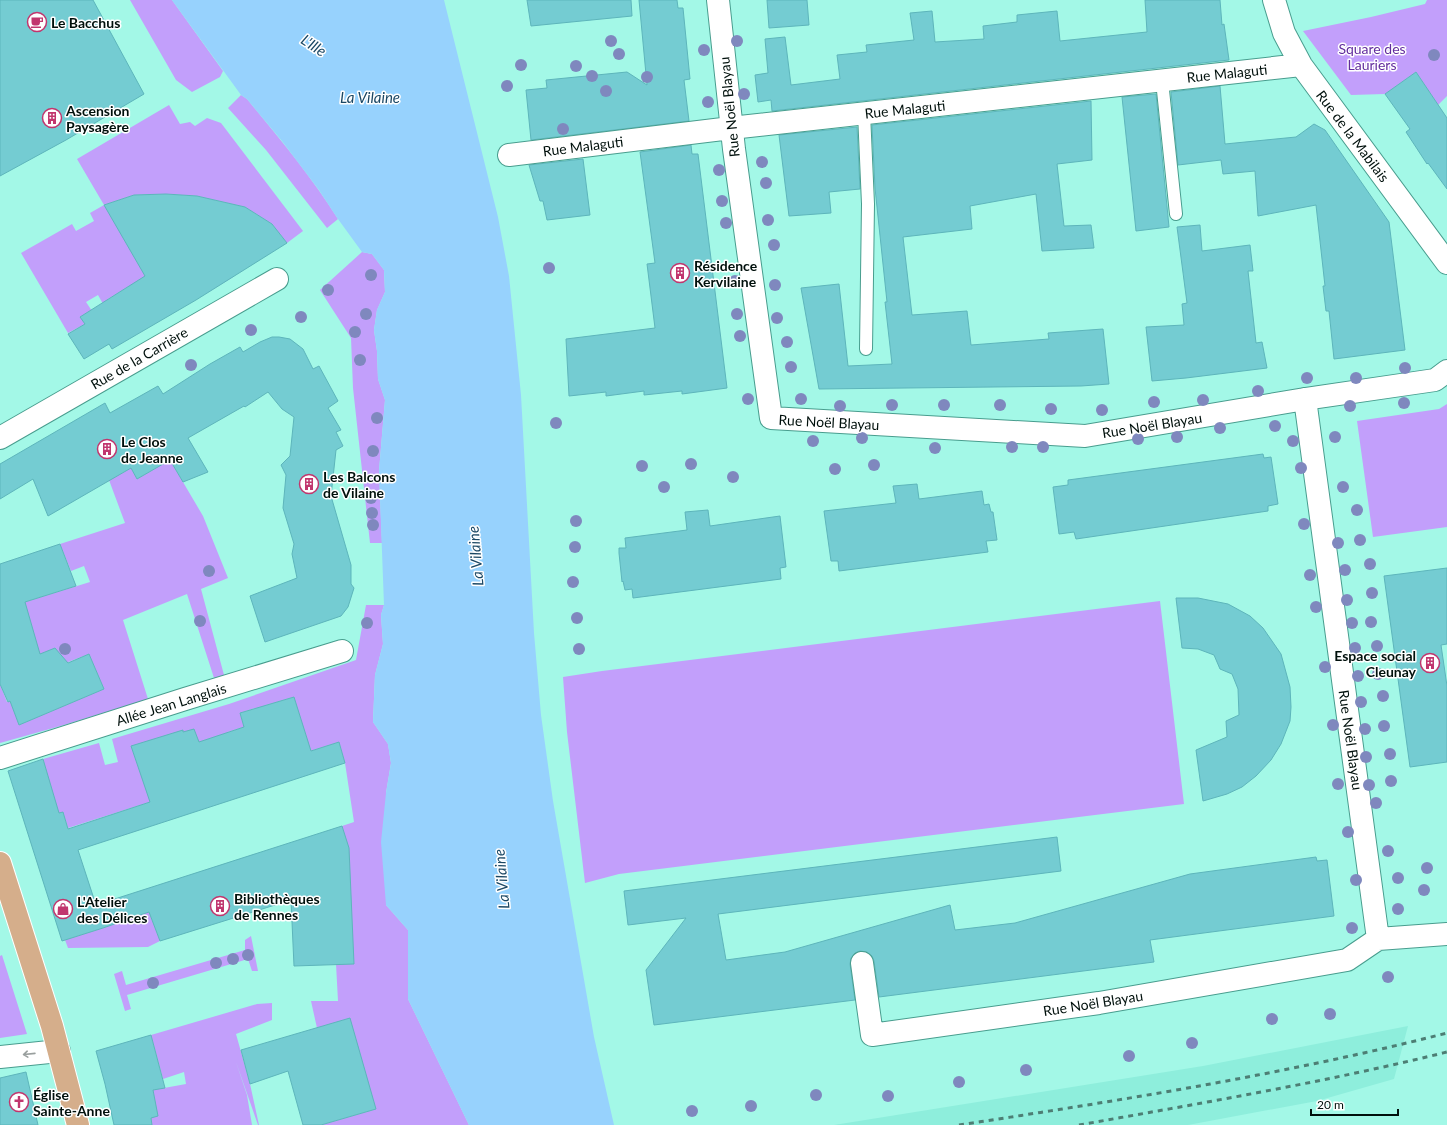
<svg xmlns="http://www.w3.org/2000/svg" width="1447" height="1125" font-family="Lato,sans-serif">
	<rect width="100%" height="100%" fill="#a3f8e7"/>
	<!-- built -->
	<path fill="#8eeedc" d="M1408 1026 1394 1079 1317 1101 1188 1125H834L1203 1066Z"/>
	<!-- green -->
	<path fill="#c29ffb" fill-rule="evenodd" d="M130 0H172L223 71 220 77 192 92 176 80Z
		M1427 0H1447V96L1438 105 1416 72 1385 94 1351 95 1303 31 1371 17 1425 4Z
		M241 95 247 99C279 138 311 176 338 219L327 228 266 150 228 108Z
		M169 105 180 124 190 122 195 126 207 118 221 123 303 231 287 243 272 224 245 207 197 196 166 194 134 195 104 205 233 277 205 294 195 274 128 287 108 299 113 307 107 311 98 295 86 302 92 311 80 317 85 324 68 333 21 253 72 224 76 231 94 221 90 213 104 205 77 159Z
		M362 252 372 254 384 270 385 292 377 310 374 330 377 351 378 379 385 400 379 471 382 543H370L353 388 351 338 320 290Z
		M1447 404V527L1373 537 1357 421 1439 409Z
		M170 460 203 516 228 578 201 589 224 675 214 678 187 594 123 620 148 699 64 725 0 743V684L7 702 10 701 19 725 104 689 89 654 63 664 55 648 0 671 25 602 90 582 84 566 71 571 60 544 125 523 109 480 131 468 137 479Z
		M1160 601 1184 804 619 874 585 883 567 732 563 677 602 671Z
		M366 605H384L381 615 383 644 375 675 373 722 388 744 391 763 386 793V905L408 930V999L469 1125H321L376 1109 317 1028 311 1001H338L336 964H354L342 826 354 822 345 763 339 742 68 828 63 812 56 814 41 783 49 781 43 759 99 743 105 765 118 762 112 739 229 704 356 660ZM294 697 304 735 228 732 244 727 240 713 255 708 257 710 267 705Z
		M149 912 160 941 148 947 68 948 65 940 103 928Z
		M251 936 258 971H252L248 959 127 995 131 1009 125 1011 114 974 122 971 126 985 245 950V940Z
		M2 955 27 1034 0 1038V956Z
		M272 1003V1020L236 1034 250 1084 259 1125H258L236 1062 247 1095 252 1125H152L151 1118 153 1090 186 1084 184 1072 163 1079 151 1035 257 1004Z"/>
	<!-- water -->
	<path fill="#97d2fd" d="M172 0H444L498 217 509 276 521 395 534 633 541 715 553 801 594 1037 614 1125H469L408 999V930L386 905 381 842 386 793 391 763 388 744 373 722 375 675 383 644 381 615 384 605 379 471 385 400 378 379 377 351 374 330 377 310 385 292 384 270 372 254 362 252 338 219 319 190 282 141 247 99 241 95Z"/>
	<!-- building -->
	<path fill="#74ccd2" stroke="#5db5bb" d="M0 0H93L144 94 66 140 0 176Z
		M527 0H631L632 16 531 26Z
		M639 0H677L678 8H683L690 79 684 80 689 121 531 140 526 90 547 88 546 80 627 72 647 85Z
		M767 0H807L809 25 769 28Z
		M1145 0H1220L1222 25 1224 24 1229 60 772 111 771 100 758 102 755 75 768 73 765 39 785 37 791 85 840 79 837 55 867 52 866 45 914 40 910 13 932 11 935 42 984 39 983 26 1017 22V15L1057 11 1060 41 1147 32Z
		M1416 72 1447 118V189L1428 163 1427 164 1406 132 1410 129 1385 94Z
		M1220 86 1225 144 1296 137 1314 124 1325 130 1389 222 1405 350 1334 359 1329 311H1326L1323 286H1325L1316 205 1258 216 1255 171 1223 174 1221 160 1178 165 1171 92Z
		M1156 94 1169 227 1136 231 1122 97Z
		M1091 101 1092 160 1057 164 1064 226 1091 225 1094 248 1042 251 1036 194 970 206 972 229 903 237 912 315 967 311 971 345 1049 339 1048 333 1103 329 1109 384 1081 386 819 389 801 288 839 284 848 366 892 364 885 302H887L875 188 872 125Z
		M857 127 860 189 829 192 831 213 789 216 779 135Z
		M691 145 692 154H698L727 388 682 394V391L644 395V391L606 396V392L569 396 566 339 655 328 647 264 655 263 640 152Z
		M583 159 590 215 547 220 543 201H540L529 165Z
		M166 194 197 196 245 207 272 224 287 243 196 300 112 349 109 344 84 359 68 334 85 324 80 317 145 276 104 205 134 195Z
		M1200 225 1202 251 1250 245 1253 271H1248L1256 343 1262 342 1267 368 1186 378 1152 381 1146 327 1184 325 1182 304 1187 303 1177 227Z
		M272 337H279L290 339 303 349 313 369 319 366 338 401 328 408 341 430 336 432 343 446 336 450 331 496 351 565V584L354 588 348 607 341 616 265 642 250 596 297 578 292 554 294 544 283 508 286 475 281 465 290 456 294 417 282 409 268 392 245 407 244 406 188 438 208 472 183 482 170 460 137 479 131 468 48 516 33 479 0 499V464L105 403 110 413 158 386 163 394 210 364 240 347 243 352 260 342Z
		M1263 454 1264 458 1271 457 1278 504 1268 506V511L1076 539 1074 532 1059 534 1053 487 1068 485V480Z
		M917 484 919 499 982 491 984 505 989 504 991 512H993L997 540 986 541 988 552 839 571 838 561H831L824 511 896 503 893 486Z
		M708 510 710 526 780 516 786 567 780 568 781 579 633 598 632 589 625 590 623 581 622 582 619 553V548H626L625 538 687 530 685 512Z
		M60 544 76 586 25 602 40 654 55 648 68 663 89 654 104 689 19 725 10 701 8 702 0 684V564Z
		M1447 568V644L1441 645 1447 686V762L1410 767 1384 576Z
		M1176 598H1198L1228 604 1250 616 1263 628 1281 654 1290 687 1291 707 1290 721 1281 744 1271 760 1256 776 1242 787 1227 794 1203 801 1196 750 1227 737 1226 721 1239 715 1238 689 1232 674 1220 669 1214 655 1198 649 1182 648Z
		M294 697 311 751 339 742 345 763 78 850 96 905 342 826 349 848 354 964 294 966 291 900 160 941 149 912 103 928 62 941 8 771 43 759 59 813 63 812 68 829 150 802 131 746 183 730V732L194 729 199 742 244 727 240 713Z
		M1057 837 1061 871 718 914 726 960 785 952 950 905 955 930 1015 923 1190 874 1316 857 1317 861 1327 860 1334 916 1150 940 1154 962 879 997 874 961 872 956 867 952 860 951 855 953 851 958 850 964 855 1000 654 1025 646 970 686 918 628 925 624 891Z
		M350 1018 376 1109 321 1125H303L288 1071 250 1084 241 1050Z
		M151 1035 165 1088 153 1090 158 1116 151 1118 152 1125H114L105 1084 96 1051Z
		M26 1072 38 1125H0V1078Z"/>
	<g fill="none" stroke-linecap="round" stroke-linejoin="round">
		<defs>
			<path id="lane" d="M1162 81 1176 214
				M864 113 868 204 866 349"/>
			<path id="street" d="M718 0 734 149 771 418 1085 436 1305 399 1435 380 1447 371
				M1274 0 1284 33 1301 65 1447 263
				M509 155 731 128 1301 65
				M1305 399 1378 939
				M0 438 277 279
				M0 758 185 699 342 651
				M862 963 872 1035 1099 1003 1347 960 1378 939 1447 934
				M0 1057 59 1051"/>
			<path id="primary" d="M0 863 52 1026 78 1125"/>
		</defs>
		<!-- lane casing -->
		<use href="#lane" stroke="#489d8e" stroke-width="14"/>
		<!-- street casing -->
		<use href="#street" stroke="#489d8e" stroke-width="24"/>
		<!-- primary casing -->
		<use href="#primary" stroke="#fff" stroke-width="24"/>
		<!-- lane -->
		<use href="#lane" stroke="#fff" stroke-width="12"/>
		<!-- street -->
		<use href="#street" stroke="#fff" stroke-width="22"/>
		<!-- primary -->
		<use href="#primary" stroke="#d5ae8b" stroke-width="22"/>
		<!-- rail -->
		<path stroke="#4d7e74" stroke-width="3" stroke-dasharray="5 5" stroke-linecap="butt" d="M959 1125C1123 1100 1287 1074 1447 1033
			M1079 1125C1202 1103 1326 1082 1447 1052"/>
	</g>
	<!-- trees -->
	<g fill="#7f88be">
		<circle cx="611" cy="41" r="6"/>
		<circle cx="737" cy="41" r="6"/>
		<circle cx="704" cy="50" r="6"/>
		<circle cx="619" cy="54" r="6"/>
		<circle cx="1434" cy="55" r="6"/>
		<circle cx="521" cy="65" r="6"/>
		<circle cx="576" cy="66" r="6"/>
		<circle cx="592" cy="76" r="6"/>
		<circle cx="647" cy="77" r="6"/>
		<circle cx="507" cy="86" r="6"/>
		<circle cx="606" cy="91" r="6"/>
		<circle cx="744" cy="94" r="6"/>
		<circle cx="708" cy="102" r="6"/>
		<circle cx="563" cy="129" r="6"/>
		<circle cx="762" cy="162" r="6"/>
		<circle cx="719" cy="170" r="6"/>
		<circle cx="766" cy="183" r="6"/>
		<circle cx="722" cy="201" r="6"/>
		<circle cx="768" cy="220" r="6"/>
		<circle cx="726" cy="223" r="6"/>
		<circle cx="774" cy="245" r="6"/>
		<circle cx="549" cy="268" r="6"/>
		<circle cx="371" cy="275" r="6"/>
		<circle cx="735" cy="281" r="6"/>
		<circle cx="775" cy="285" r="6"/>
		<circle cx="328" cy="290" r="6"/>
		<circle cx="366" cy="314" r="6"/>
		<circle cx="737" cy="314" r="6"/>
		<circle cx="301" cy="317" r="6"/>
		<circle cx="777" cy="318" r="6"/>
		<circle cx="251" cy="330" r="6"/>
		<circle cx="355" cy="332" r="6"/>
		<circle cx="740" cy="336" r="6"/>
		<circle cx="787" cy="342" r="6"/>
		<circle cx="360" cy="360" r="6"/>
		<circle cx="191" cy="365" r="6"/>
		<circle cx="791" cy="367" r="6"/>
		<circle cx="1405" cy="368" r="6"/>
		<circle cx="1307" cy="378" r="6"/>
		<circle cx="1356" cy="378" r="6"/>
		<circle cx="1258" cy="391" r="6"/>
		<circle cx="748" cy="399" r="6"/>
		<circle cx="801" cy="399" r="6"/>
		<circle cx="1203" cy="400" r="6"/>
		<circle cx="1154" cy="402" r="6"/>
		<circle cx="1404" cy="403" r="6"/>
		<circle cx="892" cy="405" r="6"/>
		<circle cx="944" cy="405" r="6"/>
		<circle cx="1000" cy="405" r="6"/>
		<circle cx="840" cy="406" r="6"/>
		<circle cx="1350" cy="406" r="6"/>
		<circle cx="1051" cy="409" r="6"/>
		<circle cx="1102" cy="410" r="6"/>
		<circle cx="377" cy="418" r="6"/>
		<circle cx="556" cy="423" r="6"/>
		<circle cx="1275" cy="426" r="6"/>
		<circle cx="1220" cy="428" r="6"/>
		<circle cx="1177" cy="437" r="6"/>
		<circle cx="1335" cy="437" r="6"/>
		<circle cx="862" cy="438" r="6"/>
		<circle cx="1138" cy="439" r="6"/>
		<circle cx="813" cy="441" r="6"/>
		<circle cx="1293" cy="441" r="6"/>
		<circle cx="1012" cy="447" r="6"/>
		<circle cx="1043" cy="447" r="6"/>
		<circle cx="935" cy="448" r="6"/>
		<circle cx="373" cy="451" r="6"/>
		<circle cx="691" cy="464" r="6"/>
		<circle cx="874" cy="465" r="6"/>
		<circle cx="642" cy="466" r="6"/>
		<circle cx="1301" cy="468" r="6"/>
		<circle cx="835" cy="469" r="6"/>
		<circle cx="733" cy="477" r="6"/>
		<circle cx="664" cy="487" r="6"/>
		<circle cx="1343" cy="487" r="6"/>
		<circle cx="371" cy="498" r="6"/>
		<circle cx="1357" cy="510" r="6"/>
		<circle cx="372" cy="513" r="6"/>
		<circle cx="576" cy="521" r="6"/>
		<circle cx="1304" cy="524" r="6"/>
		<circle cx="373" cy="525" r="6"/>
		<circle cx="1360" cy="540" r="6"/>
		<circle cx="1338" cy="543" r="6"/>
		<circle cx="575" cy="547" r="6"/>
		<circle cx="1370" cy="564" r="6"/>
		<circle cx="1345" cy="570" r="6"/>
		<circle cx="209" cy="571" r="6"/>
		<circle cx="1310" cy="575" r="6"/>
		<circle cx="573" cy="582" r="6"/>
		<circle cx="1372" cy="593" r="6"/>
		<circle cx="1347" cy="600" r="6"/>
		<circle cx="1316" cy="607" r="6"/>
		<circle cx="577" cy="618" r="6"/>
		<circle cx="200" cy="621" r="6"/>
		<circle cx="1371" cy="622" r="6"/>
		<circle cx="367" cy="623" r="6"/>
		<circle cx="1352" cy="623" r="6"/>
		<circle cx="1377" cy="646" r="6"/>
		<circle cx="1355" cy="648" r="6"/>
		<circle cx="65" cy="649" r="6"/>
		<circle cx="579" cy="649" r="6"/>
		<circle cx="1325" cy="667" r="6"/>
		<circle cx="1378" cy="674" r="6"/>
		<circle cx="1358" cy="676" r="6"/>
		<circle cx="1383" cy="696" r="6"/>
		<circle cx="1361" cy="702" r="6"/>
		<circle cx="1333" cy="725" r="6"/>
		<circle cx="1384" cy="726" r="6"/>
		<circle cx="1365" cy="729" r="6"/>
		<circle cx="1390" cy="754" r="6"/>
		<circle cx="1366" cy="757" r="6"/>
		<circle cx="1391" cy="781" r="6"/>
		<circle cx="1338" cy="784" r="6"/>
		<circle cx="1369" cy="785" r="6"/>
		<circle cx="1376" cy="803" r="6"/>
		<circle cx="1348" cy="832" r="6"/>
		<circle cx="1388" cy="851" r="6"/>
		<circle cx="1427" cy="868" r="6"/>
		<circle cx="1398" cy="878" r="6"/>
		<circle cx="1356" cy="880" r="6"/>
		<circle cx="1424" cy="890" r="6"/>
		<circle cx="1398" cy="909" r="6"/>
		<circle cx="1352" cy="928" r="6"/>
		<circle cx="248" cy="955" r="6"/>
		<circle cx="233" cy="959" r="6"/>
		<circle cx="216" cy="963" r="6"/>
		<circle cx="1388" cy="977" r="6"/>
		<circle cx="153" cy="983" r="6"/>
		<circle cx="1330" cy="1014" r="6"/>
		<circle cx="1272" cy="1019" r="6"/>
		<circle cx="1192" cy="1043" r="6"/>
		<circle cx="1129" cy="1056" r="6"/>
		<circle cx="1026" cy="1070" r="6"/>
		<circle cx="959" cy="1082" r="6"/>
		<circle cx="816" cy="1095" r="6"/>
		<circle cx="888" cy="1096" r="6"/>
		<circle cx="751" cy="1106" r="6"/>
		<circle cx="692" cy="1111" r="6"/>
	</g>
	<!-- one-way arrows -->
	<defs><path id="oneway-shaft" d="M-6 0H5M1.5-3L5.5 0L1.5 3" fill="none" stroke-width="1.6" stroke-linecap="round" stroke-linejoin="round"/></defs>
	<use stroke="#999f9e" href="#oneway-shaft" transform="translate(29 1054) rotate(174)"/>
	<!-- icons -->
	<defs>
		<symbol id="cafe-ring" viewBox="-11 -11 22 22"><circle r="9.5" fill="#fff" stroke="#c1366e" stroke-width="1.5"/><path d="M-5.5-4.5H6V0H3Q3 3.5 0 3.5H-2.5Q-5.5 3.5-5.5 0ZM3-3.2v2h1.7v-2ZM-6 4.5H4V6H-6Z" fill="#c1366e"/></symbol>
		<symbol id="building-ring" viewBox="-11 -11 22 22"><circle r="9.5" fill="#fff" stroke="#c1366e" stroke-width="1.5"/><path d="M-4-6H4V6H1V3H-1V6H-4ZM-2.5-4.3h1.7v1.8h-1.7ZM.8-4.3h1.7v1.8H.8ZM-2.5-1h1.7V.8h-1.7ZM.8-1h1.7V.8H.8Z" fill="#c1366e"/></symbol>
		<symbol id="shop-ring" viewBox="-11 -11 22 22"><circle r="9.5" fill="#fff" stroke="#c1366e" stroke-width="1.5"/><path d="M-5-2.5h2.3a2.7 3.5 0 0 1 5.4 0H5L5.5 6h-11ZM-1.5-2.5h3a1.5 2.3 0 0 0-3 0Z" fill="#c1366e"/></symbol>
		<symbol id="church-ring" viewBox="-11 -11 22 22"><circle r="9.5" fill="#fff" stroke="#c1366e" stroke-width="1.5"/><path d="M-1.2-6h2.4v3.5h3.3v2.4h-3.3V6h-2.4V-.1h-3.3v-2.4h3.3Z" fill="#c1366e"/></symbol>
	</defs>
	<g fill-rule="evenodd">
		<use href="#cafe-ring" x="26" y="11" width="22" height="22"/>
		<use href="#building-ring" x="41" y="107" width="22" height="22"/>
		<use href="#building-ring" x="669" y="262" width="22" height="22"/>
		<use href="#building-ring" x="96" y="438" width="22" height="22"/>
		<use href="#building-ring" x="298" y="473" width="22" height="22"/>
		<use href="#building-ring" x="1419" y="652" width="22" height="22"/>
		<use href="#building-ring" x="209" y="895" width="22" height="22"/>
		<use href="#shop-ring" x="52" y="898" width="22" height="22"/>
		<use href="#church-ring" x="8" y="1091" width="22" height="22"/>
	</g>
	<g text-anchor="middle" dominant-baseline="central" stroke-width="3" stroke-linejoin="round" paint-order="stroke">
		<!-- poi labels -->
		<g font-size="14" font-weight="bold" fill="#00100c" stroke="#fff" text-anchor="start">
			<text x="51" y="22">Le Bacchus</text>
			<text x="66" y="110">Ascension<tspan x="66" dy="16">Paysagère</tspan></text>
			<text x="694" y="265">Résidence<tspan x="694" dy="16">Kervilaine</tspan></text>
			<text x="121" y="441">Le Clos<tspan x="121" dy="16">de Jeanne</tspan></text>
			<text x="323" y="476">Les Balcons<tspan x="323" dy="16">de Vilaine</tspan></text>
			<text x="1416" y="655" text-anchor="end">Espace social<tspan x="1416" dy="16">Cleunay</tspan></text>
			<text x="234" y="898">Bibliothèques<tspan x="234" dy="16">de Rennes</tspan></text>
			<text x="77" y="901">L'Atelier<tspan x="77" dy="16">des Délices</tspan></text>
			<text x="33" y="1094">Église<tspan x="33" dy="16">Sainte-Anne</tspan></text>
		</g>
		<!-- park labels -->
		<g font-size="14" fill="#612c9d" stroke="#fff">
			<text x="1372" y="48">Square des<tspan x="1372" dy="16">Lauriers</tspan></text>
		</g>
		<!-- street labels -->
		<g font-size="14" fill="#00100c" stroke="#fff">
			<text transform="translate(1227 73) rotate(-6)">Rue Malaguti</text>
			<text transform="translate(729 107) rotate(-96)">Rue Noël Blayau</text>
			<text transform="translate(905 109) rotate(-6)">Rue Malaguti</text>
			<text transform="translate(1353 136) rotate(53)">Rue de la Mabilais</text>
			<text transform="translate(583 146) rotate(-7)">Rue Malaguti</text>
			<text transform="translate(139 358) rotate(-30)">Rue de la Carrière</text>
			<text transform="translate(829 422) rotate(3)">Rue Noël Blayau</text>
			<text transform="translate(1152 425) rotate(-9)">Rue Noël Blayau</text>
			<text transform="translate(171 704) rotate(-17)">Allée Jean Langlais</text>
			<text transform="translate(1351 740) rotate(82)">Rue Noël Blayau</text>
			<text transform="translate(1093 1003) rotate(-9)">Rue Noël Blayau</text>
		</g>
		<!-- water labels -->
		<g font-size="15" font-style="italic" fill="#1a4764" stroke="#fff">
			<text transform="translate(314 45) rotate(34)">L'Ille</text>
			<text x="370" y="97">La Vilaine</text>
			<text transform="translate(475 556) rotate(-95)">La Vilaine</text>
			<text transform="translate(501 879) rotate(-95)">La Vilaine</text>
		</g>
	</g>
	<!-- scale -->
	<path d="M1311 1109v6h87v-6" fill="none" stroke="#00100c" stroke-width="2"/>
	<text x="1317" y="1109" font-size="12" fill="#00100c" stroke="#ffffff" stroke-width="3" paint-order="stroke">20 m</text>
</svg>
